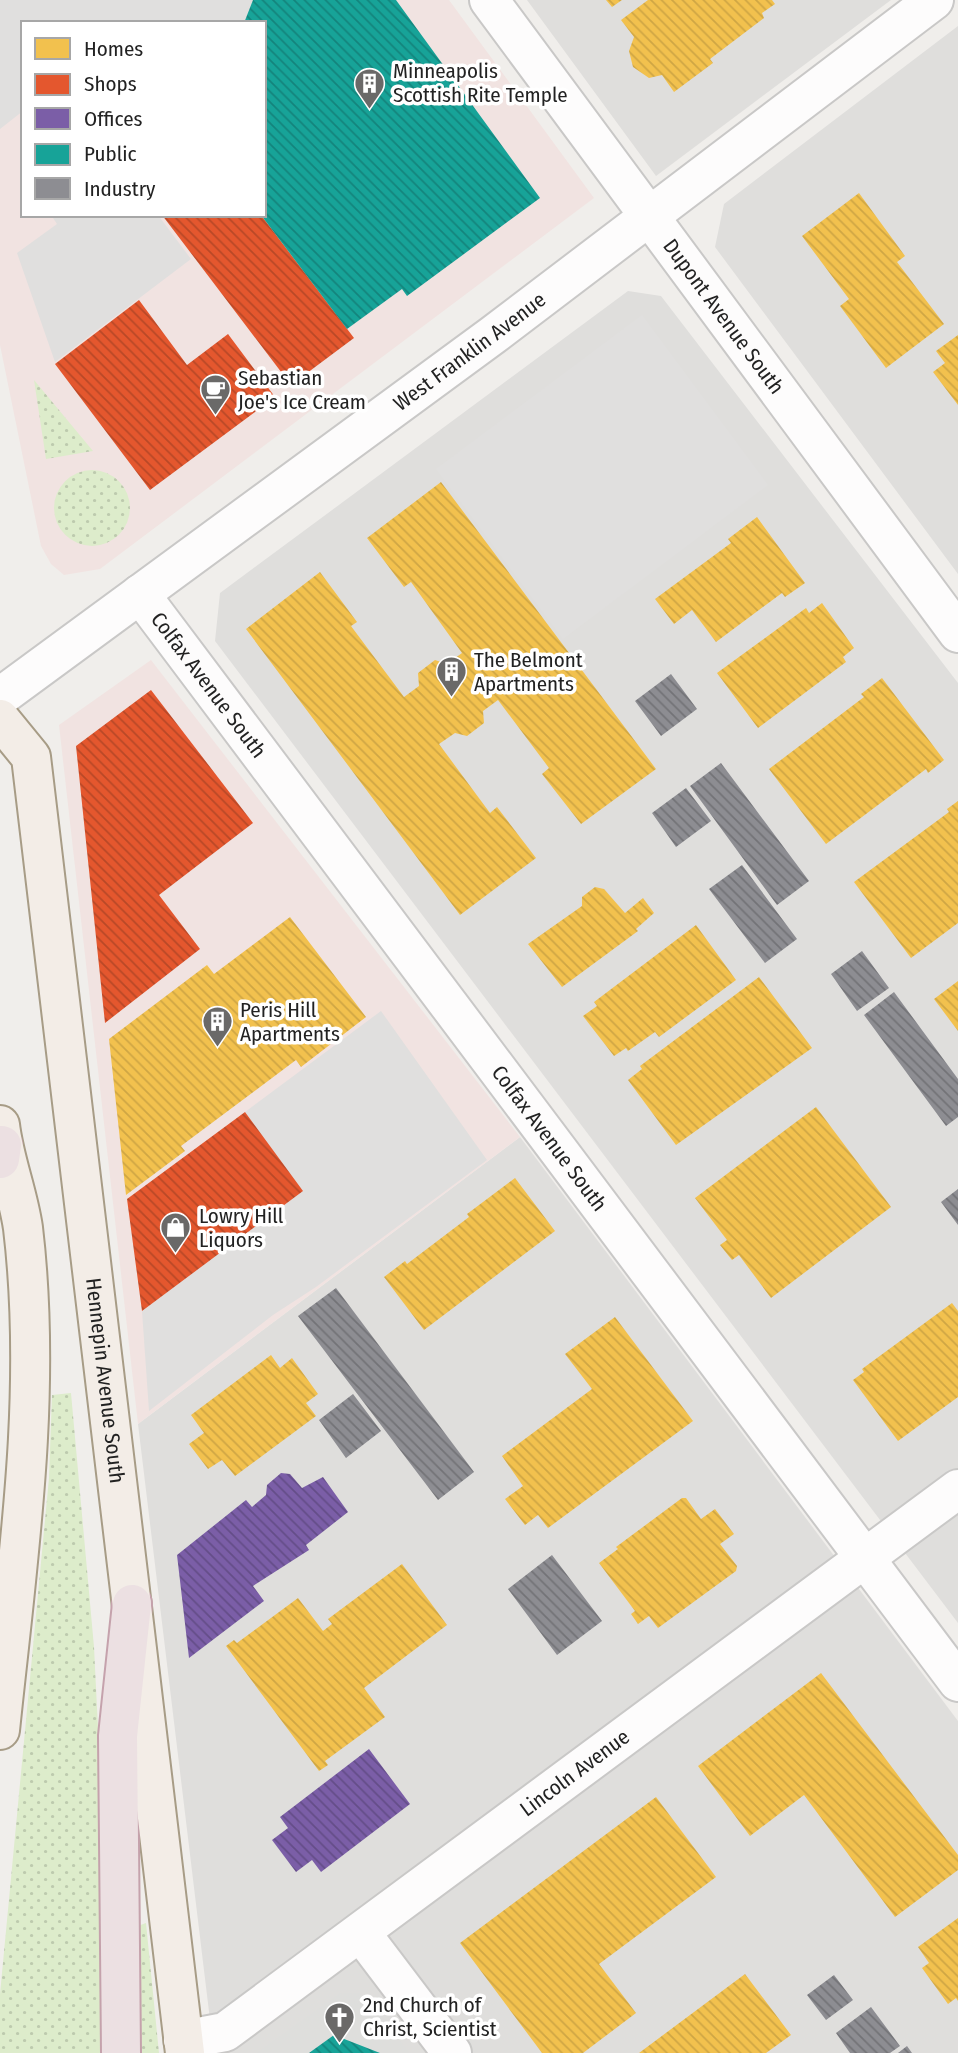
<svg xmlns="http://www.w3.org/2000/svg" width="958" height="2053" font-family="'Fira Sans Condensed',sans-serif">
	<defs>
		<pattern id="grass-dots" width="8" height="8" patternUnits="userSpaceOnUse" patternTransform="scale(1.75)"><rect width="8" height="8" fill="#ddeccb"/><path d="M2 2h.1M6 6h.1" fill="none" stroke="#bdcaae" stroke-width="1.8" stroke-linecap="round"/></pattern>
		<pattern id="homes-back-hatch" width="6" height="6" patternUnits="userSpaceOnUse" patternTransform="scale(1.75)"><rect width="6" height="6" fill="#f2c14e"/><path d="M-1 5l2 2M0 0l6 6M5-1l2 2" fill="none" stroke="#cfa644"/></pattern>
		<pattern id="shops-back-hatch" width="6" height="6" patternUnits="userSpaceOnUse" patternTransform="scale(1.75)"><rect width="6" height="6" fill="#e4572e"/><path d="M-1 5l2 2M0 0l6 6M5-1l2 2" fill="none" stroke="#b84827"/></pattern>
		<pattern id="offices-back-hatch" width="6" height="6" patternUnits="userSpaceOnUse" patternTransform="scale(1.75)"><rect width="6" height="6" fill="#7b5ea7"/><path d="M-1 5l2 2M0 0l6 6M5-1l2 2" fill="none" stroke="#644d88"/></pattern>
		<pattern id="public-back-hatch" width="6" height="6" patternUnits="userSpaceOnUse" patternTransform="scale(1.75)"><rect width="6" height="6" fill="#17a398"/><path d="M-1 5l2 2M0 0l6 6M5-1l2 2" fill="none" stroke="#14847c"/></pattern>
		<pattern id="industry-back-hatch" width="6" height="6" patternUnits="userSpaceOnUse" patternTransform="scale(1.75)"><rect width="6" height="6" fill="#8d8d92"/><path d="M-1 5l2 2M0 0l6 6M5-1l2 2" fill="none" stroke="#737377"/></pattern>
	</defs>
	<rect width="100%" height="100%" fill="#f0eeeb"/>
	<!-- residential -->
	<path fill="#dfdedc" d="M527 0H891L656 176Z
		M958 26V574L715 247 724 204Z
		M628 291 661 296 958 683V1623L215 641 220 593Z
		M520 1137 958 1721V2053H214L138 1424Z"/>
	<!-- commercial -->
	<path fill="#f1e3e1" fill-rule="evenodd" d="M0 0H449L594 198 100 569 64 575 51 564 41 546 0 345ZM23 23H264V215H23Z
		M151 660 520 1137 138 1424 59 725Z"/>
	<!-- religious -->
	<path fill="#dededc" d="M341 1993H358L368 1998 409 2053H257Z"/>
	<!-- grass -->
	<path fill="url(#grass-dots)" d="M34 380 93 451 46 459Z
		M54 508a38 38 0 1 1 76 0a38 38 0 1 1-76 0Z
		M71 1393 94 1647 100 1769 102 2053H0V1994L49 1478 52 1395Z
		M146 1923 159 2053H139L135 1927Z"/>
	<!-- parking -->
	<path fill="#e0dfde" d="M0 0H257L251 23H23V111L0 129Z
		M51 215H158L191 259 55 362 17 253 57 224Z
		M642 315 768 485 563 639 436 469Z
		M381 1011 487 1160 316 1287 273 1315 149 1411 142 1311 302 1191 245 1112Z"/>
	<!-- homes -->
	<path fill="url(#homes-back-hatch)" d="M606 0H622L612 7Z
		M648 0H772L775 4 762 13 764 18 710 59 713 63 674 92 662 75 649 78 633 67 629 51 634 37 621 20Z
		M859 193 905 256 897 262 944 324 886 368 840 306 849 299 802 236Z
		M958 335V405L933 372 945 363 936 351Z
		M441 482 656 769 581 824 542 774 549 768 498 700 483 711 484 723 467 736 455 733 439 744 490 813 497 807 536 858 460 915 246 629 320 572 357 622 351 626 404 697 419 686 418 673 435 660 447 664 462 653 411 582 404 587 367 538Z
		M757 517 805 583 785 597 782 593 716 642 692 610 674 624 655 599 731 543 728 539Z
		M822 603 854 648 843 657 846 662 758 728 717 673 806 608 809 613Z
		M882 678 944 760 928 773 926 769 826 844 769 769 864 697 861 694Z
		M958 801V923L911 958 854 882 949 812 947 809Z
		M595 887 604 889 625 913 643 898 654 913 636 929 638 931 562 987 528 944 582 906V897Z
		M290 917 366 1017 301 1067 296 1060 181 1146 185 1151 126 1195 109 1039 207 965 214 974Z
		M696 925 736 980 659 1037 655 1032 628 1051 626 1048 614 1056 583 1016 597 1006 594 1002Z
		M759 977 812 1048 676 1145 628 1080 642 1069 640 1066Z
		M958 981V1031L934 999Z
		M816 1107 891 1207 771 1298 739 1255 732 1260 720 1245 727 1240 695 1198Z
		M515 1178 555 1231 424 1330 384 1277 405 1261 407 1264 469 1217 467 1214Z
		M952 1303 958 1311V1397L898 1441 853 1380 864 1372 862 1369Z
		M615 1317 693 1421 548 1528 538 1515 525 1525 505 1499 523 1486 502 1456 592 1389 565 1354Z
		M271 1355 280 1368 292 1358 318 1394 306 1403 316 1416 235 1476 222 1460 208 1469 189 1444 204 1433 191 1415Z
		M682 1498H686L701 1519 715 1509 734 1534 720 1544 737 1566 736 1571 658 1628 649 1616 638 1624 631 1614 635 1611 599 1563 618 1549 616 1547Z
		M402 1564 447 1625 364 1688 385 1717 325 1761 328 1765 319 1771 226 1646 234 1640 237 1643 298 1598 323 1631 332 1624 328 1619Z
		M821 1673 958 1855V1870L895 1917 804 1795 750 1836 698 1766Z
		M656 1797 716 1877 599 1964 636 2013 583 2053H542L460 1943Z
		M958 1918V2001L956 1998 948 2004 922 1968 929 1963 918 1947Z
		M745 1974 791 2035 766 2053H639Z"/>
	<!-- shops -->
	<path fill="url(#shops-back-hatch)" d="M162 215H261L354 338 291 385Z
		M139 300 187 365 228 334 275 397 150 490 55 364Z
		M151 690 253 823 159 895 200 949 105 1023 76 746Z
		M245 1112 303 1191 142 1311 127 1199Z"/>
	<!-- offices -->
	<path fill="url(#offices-back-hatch)" d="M281 1473 290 1474 302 1488 323 1477 348 1512 306 1545 309 1550 253 1586 264 1601 189 1658 177 1555 246 1500 252 1507 266 1495 267 1485Z
		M369 1749 410 1804 321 1872 312 1860 296 1872 272 1840 288 1828 280 1817Z"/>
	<!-- public -->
	<path fill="url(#public-back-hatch)" d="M253 0H396L540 198 407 296 402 289 347 329 261 215H264V23H244Z
		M334 2035 380 2053H309Z"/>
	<!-- industry -->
	<path fill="url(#industry-back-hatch)" d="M671 674 697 709 661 736 635 701Z
		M721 763 809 881 777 905 690 786Z
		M686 788 711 821 676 847 652 813Z
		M742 865 797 939 765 963 709 889Z
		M862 951 889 988 857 1011 831 974Z
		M894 992 958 1079V1117L946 1126 864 1015Z
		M958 1189V1225L941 1202Z
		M336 1288 474 1472 438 1500 298 1316Z
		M353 1394 381 1431 346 1458 319 1420Z
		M552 1555 602 1621 557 1655 508 1589Z
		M834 1975 853 2000 826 2020 807 1995Z
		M871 2007 900 2046 890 2053H850L836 2033Z
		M907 2046 912 2053H898Z"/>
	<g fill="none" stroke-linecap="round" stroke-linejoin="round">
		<defs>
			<g id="minor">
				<path id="s1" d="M489 0 958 633"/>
				<path id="s2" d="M140 594 958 1682"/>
				<path d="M361 1933 452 2053"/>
				<path id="s3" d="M183 2040 225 2032 958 1489"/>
			</g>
			<g id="tertiary">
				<path id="s4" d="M0 697 493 335 934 0"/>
			</g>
			<g id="primary">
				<path id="s5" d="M0 719 31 757 185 2053"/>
				<path d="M0 1125C4 1160 18 1193 23 1228 43 1395 17 1565 0 1730"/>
			</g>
			<path id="motorway" d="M0 1159 2 1145
				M121 2053 118 1736 132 1604"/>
		</defs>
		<!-- minor casing -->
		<use href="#minor" stroke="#c9c8c7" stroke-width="42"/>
		<!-- tertiary casing -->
		<use href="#tertiary" stroke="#c9c8c7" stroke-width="42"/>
		<!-- primary casing -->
		<use href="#primary" stroke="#a79c86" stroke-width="42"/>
		<!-- motorway casing -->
		<use href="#motorway" stroke="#c5a2ac" stroke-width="42"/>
		<!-- minor -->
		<use href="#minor" stroke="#fdfcfc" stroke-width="38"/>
		<!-- tertiary -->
		<use href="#tertiary" stroke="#fdfcfc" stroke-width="38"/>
		<!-- primary -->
		<use href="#primary" stroke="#f3ede7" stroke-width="38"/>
		<!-- motorway -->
		<use href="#motorway" stroke="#ece0e2" stroke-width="38"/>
	</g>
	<!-- icons -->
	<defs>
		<symbol id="building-pin" viewBox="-11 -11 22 30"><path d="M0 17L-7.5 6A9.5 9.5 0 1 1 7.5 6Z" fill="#6a6968" stroke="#fff"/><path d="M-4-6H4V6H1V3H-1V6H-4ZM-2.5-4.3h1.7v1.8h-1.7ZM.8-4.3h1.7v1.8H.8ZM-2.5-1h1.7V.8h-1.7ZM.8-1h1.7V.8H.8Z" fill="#fff"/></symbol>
		<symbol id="cafe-pin" viewBox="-11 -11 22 30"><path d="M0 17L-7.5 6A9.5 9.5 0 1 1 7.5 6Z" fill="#6a6968" stroke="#fff"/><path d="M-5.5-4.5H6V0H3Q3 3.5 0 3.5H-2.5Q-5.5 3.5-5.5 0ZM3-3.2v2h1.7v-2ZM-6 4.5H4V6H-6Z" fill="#fff"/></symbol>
		<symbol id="shop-pin" viewBox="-11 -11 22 30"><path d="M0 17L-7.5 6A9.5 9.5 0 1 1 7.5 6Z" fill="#6a6968" stroke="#fff"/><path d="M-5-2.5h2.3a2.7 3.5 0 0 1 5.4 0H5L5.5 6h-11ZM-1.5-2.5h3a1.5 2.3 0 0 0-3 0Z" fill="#fff"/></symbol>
		<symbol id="church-pin" viewBox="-11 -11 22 30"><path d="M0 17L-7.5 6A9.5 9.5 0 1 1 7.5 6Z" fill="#6a6968" stroke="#fff"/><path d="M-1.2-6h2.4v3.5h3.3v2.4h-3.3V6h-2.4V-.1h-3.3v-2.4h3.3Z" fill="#fff"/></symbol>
	</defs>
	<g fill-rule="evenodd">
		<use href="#building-pin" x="352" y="66" width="35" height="47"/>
		<use href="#cafe-pin" x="198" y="372" width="35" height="47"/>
		<use href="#building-pin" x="434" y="654" width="35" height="47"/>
		<use href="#building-pin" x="200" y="1004" width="35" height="47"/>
		<use href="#shop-pin" x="158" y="1210" width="35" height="47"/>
		<use href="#church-pin" x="322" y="2000" width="35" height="47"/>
	</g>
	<g text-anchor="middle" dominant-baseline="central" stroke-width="7" stroke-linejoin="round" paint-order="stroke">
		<!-- poi labels -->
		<g font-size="21" fill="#222" stroke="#fff" text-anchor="start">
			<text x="393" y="71">Minneapolis<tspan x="393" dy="24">Scottish Rite Temple</tspan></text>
			<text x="238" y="378">Sebastian<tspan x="238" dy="24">Joe's Ice Cream</tspan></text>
			<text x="474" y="660">The Belmont<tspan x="474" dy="24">Apartments</tspan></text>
			<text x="240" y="1010">Peris Hill<tspan x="240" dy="24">Apartments</tspan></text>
			<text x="199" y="1216">Lowry Hill<tspan x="199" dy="24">Liquors</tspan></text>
			<text x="363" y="2005">2nd Church of<tspan x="363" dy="24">Christ, Scientist</tspan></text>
		</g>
		<!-- street labels -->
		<g font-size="21" fill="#222" stroke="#fff">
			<text stroke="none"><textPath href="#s1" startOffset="394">Dupont Avenue South</textPath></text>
			<text stroke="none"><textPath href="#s4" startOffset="583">West Franklin Avenue</textPath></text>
			<text stroke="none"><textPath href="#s2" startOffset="114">Colfax Avenue South</textPath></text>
			<text stroke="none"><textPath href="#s2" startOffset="681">Colfax Avenue South</textPath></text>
			<text stroke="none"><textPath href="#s5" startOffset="677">Hennepin Avenue South</textPath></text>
			<text stroke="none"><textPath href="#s3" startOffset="478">Lincoln Avenue</textPath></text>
		</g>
	</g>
	<!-- legend -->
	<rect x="21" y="21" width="245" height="196" fill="#ffffff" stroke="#a7a7a7" stroke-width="2"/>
	<rect x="35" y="38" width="35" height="21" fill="#f2c14e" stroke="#a7a7a7" stroke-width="2"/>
	<text x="84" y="56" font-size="21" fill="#222222">Homes</text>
	<rect x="35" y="74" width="35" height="21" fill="#e4572e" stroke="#a7a7a7" stroke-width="2"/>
	<text x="84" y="91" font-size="21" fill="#222222">Shops</text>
	<rect x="35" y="108" width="35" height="21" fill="#7b5ea7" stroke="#a7a7a7" stroke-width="2"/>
	<text x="84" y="126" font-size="21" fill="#222222">Offices</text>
	<rect x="35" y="144" width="35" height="21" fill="#17a398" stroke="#a7a7a7" stroke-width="2"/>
	<text x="84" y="161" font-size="21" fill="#222222">Public</text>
	<rect x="35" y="178" width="35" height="21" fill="#8d8d92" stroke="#a7a7a7" stroke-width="2"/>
	<text x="84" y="196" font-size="21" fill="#222222">Industry</text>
</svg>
